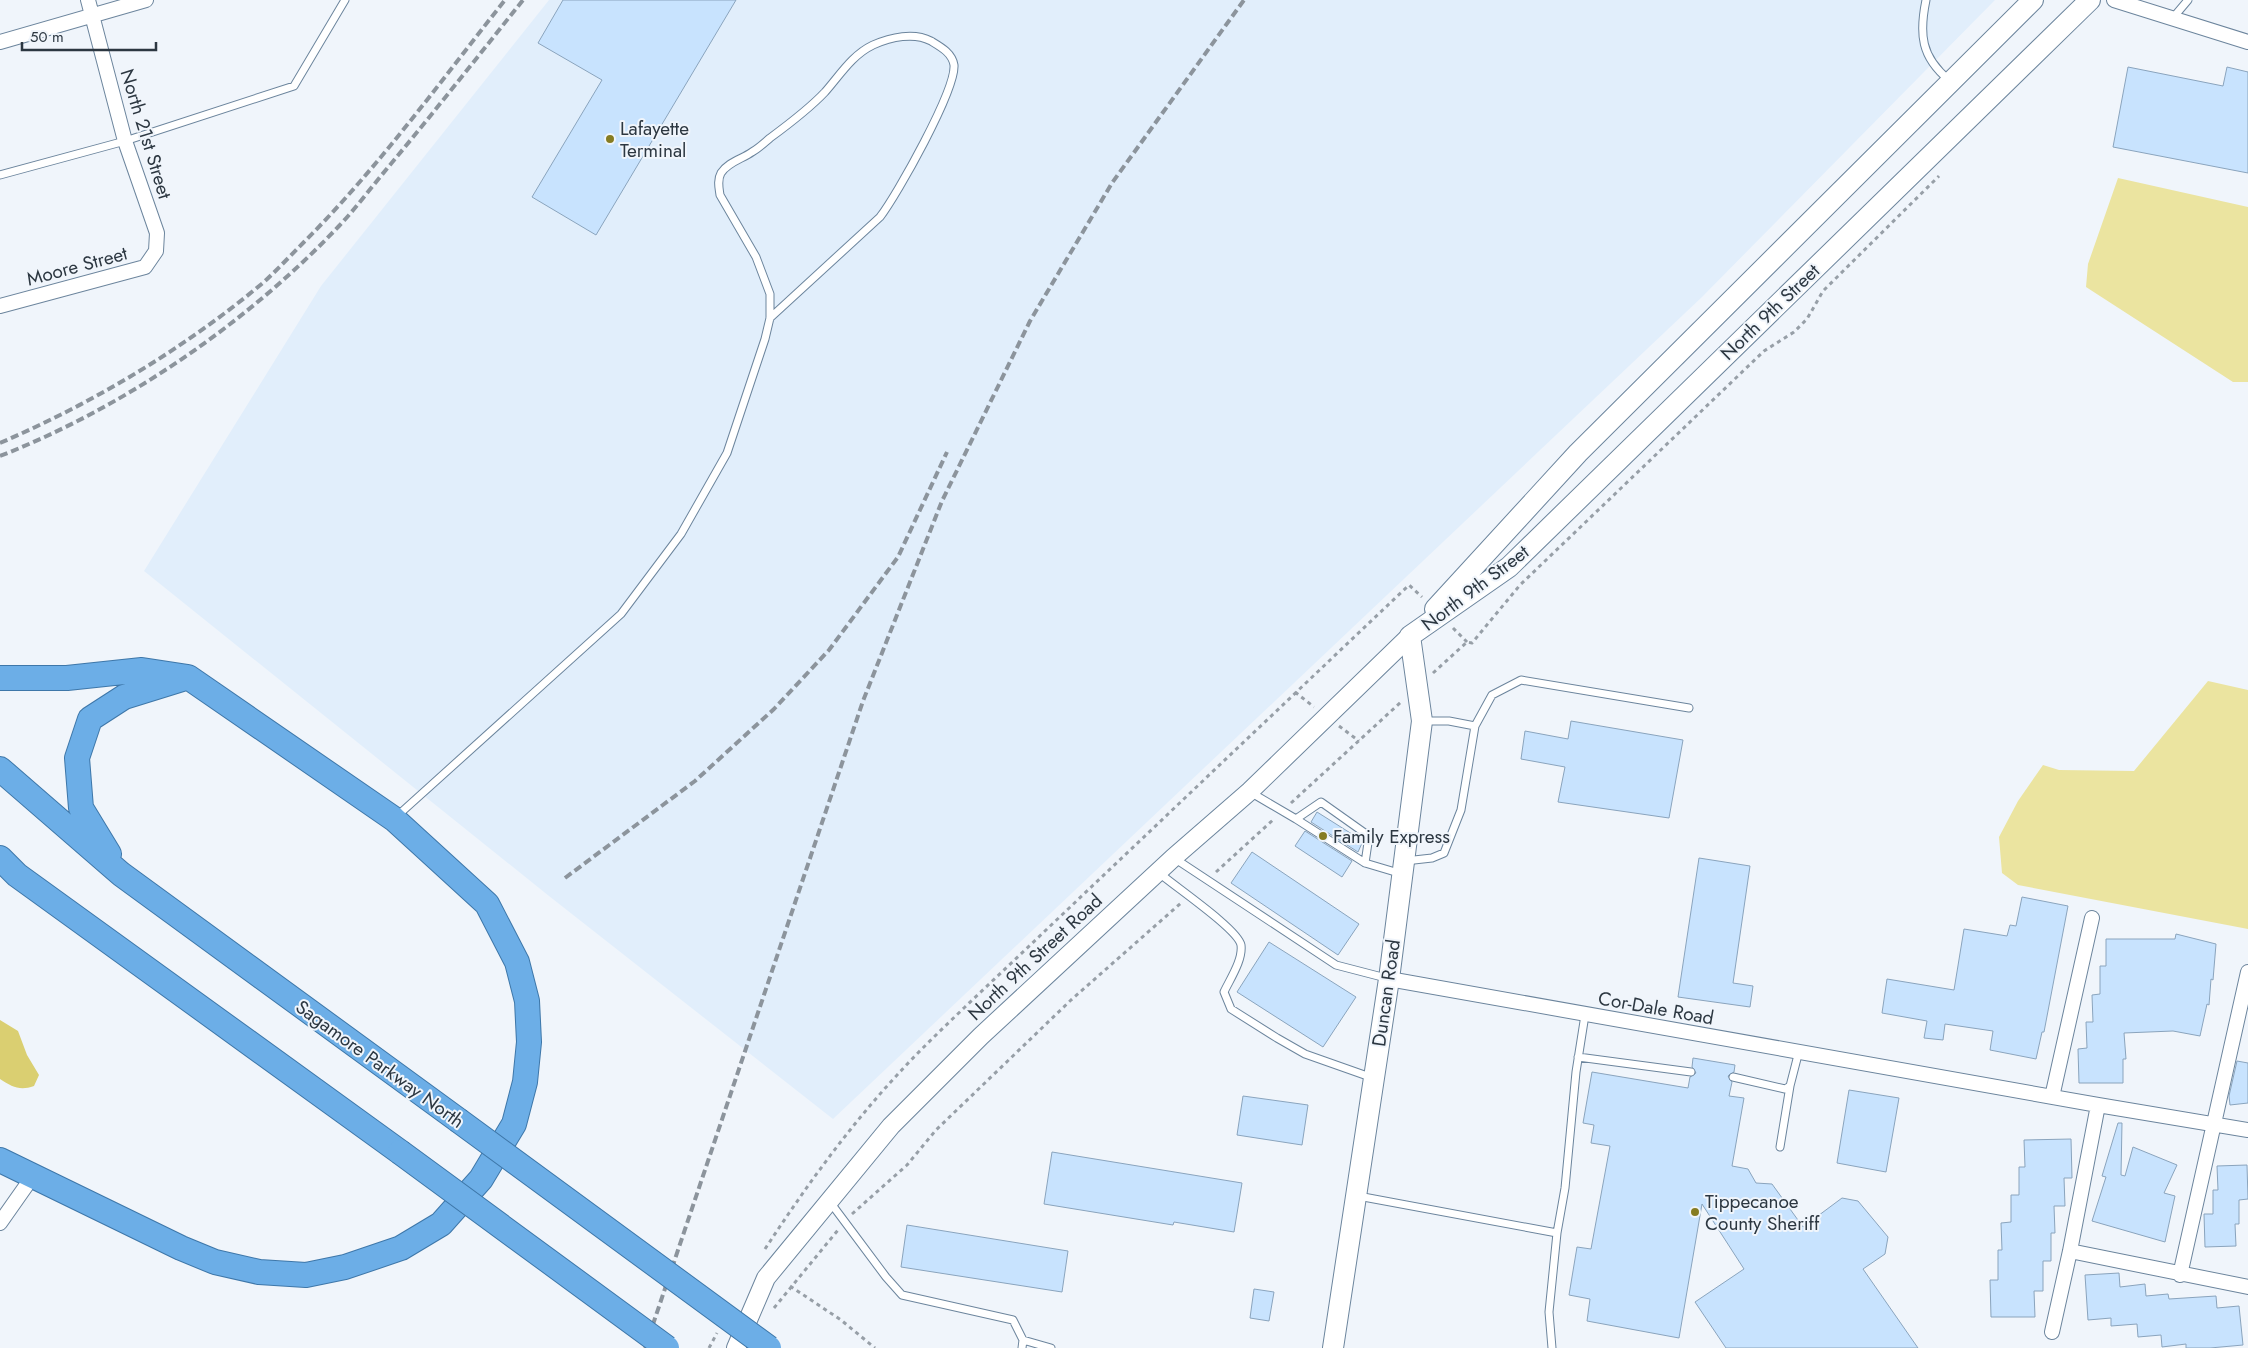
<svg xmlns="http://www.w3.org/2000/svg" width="2248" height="1348" font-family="Jost,sans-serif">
	<rect width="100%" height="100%" fill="#f0f5fb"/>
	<!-- built -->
	<path fill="#e1eefb" d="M549 0H1995L1702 297 833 1119 549 896 144 571 321 286Z"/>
	<!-- green -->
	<path fill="#ebe4a0" d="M2118 178 2248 207V382H2233L2086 287 2088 264Z
		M2208 681 2248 690V929L2018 885 2002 873 1999 837 2018 801 2043 765 2059 770 2134 771Z"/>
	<!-- water -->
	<path fill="#dacf71" d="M0 1020 18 1031 27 1055 39 1075 34 1086C20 1091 12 1087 0 1079Z"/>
	<!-- building -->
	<path fill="#c8e3fe" stroke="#8aa4bd" d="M563 0H736L596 235 532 197 602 80 538 43Z
		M2128 67 2223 86 2227 67 2248 72V173L2113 147Z
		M1571 721 1683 740 1669 818 1558 802 1565 767 1521 759 1525 731 1568 739Z
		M1317 812 1363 841 1358 852 1311 822Z
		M1305 831 1352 861 1342 877 1295 846Z
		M1252 852 1359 924 1338 955 1231 883Z
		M1699 858 1750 866 1733 983 1753 986 1750 1007 1678 997Z
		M2022 897 2068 906 2044 1032H2042L2036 1059 1990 1050 1993 1031 1945 1024 1943 1040 1924 1038 1927 1021 1882 1013 1887 979 1954 990 1964 929 2007 936 2010 925 2016 926Z
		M2176 934 2216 944 2213 980 2211 979 2209 1005 2207 1004 2200 1036 2173 1031 2124 1033 2126 1059H2123V1083H2079L2078 1049 2087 1048 2086 1022H2093L2092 995 2100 994V966H2106V939H2175Z
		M1269 942 1356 997 1323 1047 1237 992Z
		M1693 1058 1735 1065 1734 1072 1728 1076 1732 1082 1729 1096 1744 1098 1732 1166 1748 1169 1756 1183 1772 1184 1803 1227 1842 1198 1858 1201 1888 1237 1885 1254 1863 1269 1918 1348H1726L1695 1302 1744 1269 1702 1204 1679 1338 1587 1321 1590 1299 1569 1295 1577 1247 1591 1249 1610 1146 1591 1143 1594 1125 1583 1123 1592 1072 1688 1088 1690 1077 1696 1073 1692 1067Z
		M2237 1061 2248 1063V1103L2230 1105 2229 1096Z
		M1849 1090 1899 1098 1886 1172 1837 1163Z
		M1243 1096 1308 1105 1302 1145 1237 1135Z
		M2118 1123H2122L2121 1175 2125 1176 2133 1147 2177 1165 2164 1193 2175 1196 2165 1242 2092 1221 2106 1177 2102 1176Z
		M2071 1139 2072 1178H2064L2065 1206H2054L2055 1233H2051V1261H2043V1291H2034L2035 1317H1991L1990 1280H1998V1250H2002L2001 1223 2011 1222V1195H2019V1167H2025L2024 1140Z
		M1052 1152 1242 1183 1234 1232 1174 1222 1173 1225 1044 1204Z
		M2247 1165 2248 1199 2239 1200V1224H2235L2236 1246 2205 1247 2204 1214H2213V1190H2218L2217 1166Z
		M907 1225 1068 1251 1062 1292 901 1267Z
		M2119 1273 2120 1287 2145 1284 2146 1296 2168 1294 2169 1299 2216 1296 2217 1308 2239 1306 2243 1345 2210 1348H2186V1344L2162 1347 2161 1335 2138 1337 2137 1324 2111 1326V1318L2088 1320 2085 1275Z
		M1254 1289 1274 1292 1269 1321 1250 1318Z"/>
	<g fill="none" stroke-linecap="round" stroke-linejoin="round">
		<defs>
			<path id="service" d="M1926 0C1919 34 1921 57 1949 80
				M2172 19 2188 0
				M0 175 125 141 294 86 345 0
				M1424 721H1449L1475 726 1492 695 1521 680 1689 708
				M1250 792 1296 819 1321 802 1369 836 1365 863 1402 874
				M396 817 621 614 681 534 727 453 765 339 770 318V294L756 257 720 195C719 188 717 180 721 173 728 162 742 159 752 152 759 148 764 143 770 138 789 124 809 109 825 92 840 75 852 55 873 45 891 37 914 32 931 41 941 47 952 53 954 65 956 90 897 195 880 217L770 318
				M1296 819 1365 863
				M1174 858 1336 965 1386 978
				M1405 861 1432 858 1444 853 1461 810 1475 726
				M1158 872C1174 886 1238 929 1241 945 1243 960 1230 979 1224 992L1231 1009 1277 1038 1305 1054 1373 1078
				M1578 1057 1691 1072
				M1733 1077 1785 1089 1790 1086 1799 1051
				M1780 1147 1790 1086
				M1358 1196 1557 1233
				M830 1202 886 1277 902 1295 1013 1320 1023 1340 1022 1348
				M1023 1340 1051 1348
				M1552 1348 1549 1312 1557 1233 1565 1188 1576 1072 1585 1015"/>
			<path id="minor" d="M2114 0 2248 42
				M0 42 146 0
				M0 306 145 267 156 251 157 233 125 141 88 0
				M1389 979 2098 1105 2248 1130
				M2052 1097 2092 918
				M0 1223 33 1176
				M2070 1251 2248 1287
				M2180 1275 2248 972
				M2052 1332 2070 1251 2098 1105"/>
			<path id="tertiary" d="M736 1348 766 1278 891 1126 981 1036 1173 858 1250 791 1410 636"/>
			<path id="secondary" d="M1435 609 1578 453 2033 0
				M1410 636 1509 567 2090 0
				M1333 1348 1389 979 1422 721 1410 636"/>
			<path id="trunk" d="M0 678H67L142 670 188 677 394 819 487 904 517 962 527 1001 529 1042 525 1082 514 1124 481 1179 441 1224 401 1248 345 1267 306 1275 259 1272 215 1262 181 1248 0 1160
				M0 769 121 874 458 1120
				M109 854 81 808 77 758 90 719 124 697 182 679
				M0 858 17 875 400 1152"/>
		</defs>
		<!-- service casing -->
		<use href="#service" stroke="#6c859d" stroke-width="9"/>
		<!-- minor casing -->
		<use href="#minor" stroke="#6c859d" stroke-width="16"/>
		<!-- tertiary casing -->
		<use href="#tertiary" stroke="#6c859d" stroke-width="20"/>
		<!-- secondary casing -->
		<use href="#secondary" stroke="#6c859d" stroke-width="22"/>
		<!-- trunk casing -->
		<use href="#trunk" stroke="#3e77a9" stroke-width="26"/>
		<!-- path -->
		<path stroke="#979fa7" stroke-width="3" stroke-dasharray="4 4" stroke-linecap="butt" d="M1453 628 1467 642
			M1433 673 1467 642 1472 643 1520 585 1764 351 1794 332 1807 319 1823 291 1939 176
			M1295 692 1314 707
			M1339 726 1359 741
			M1291 803 1401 702
			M1216 872 1274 819
			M852 1214 907 1165 936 1130 1071 1000 1181 903
			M765 1249C805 1188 848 1128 898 1074 919 1051 942 1029 965 1007L1409 585 1422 597
			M790 1286 841 1320 875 1348
			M774 1308 838 1230
			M709 1348 717 1333"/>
		<!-- service -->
		<use href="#service" stroke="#fff" stroke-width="7"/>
		<!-- minor -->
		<use href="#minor" stroke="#fff" stroke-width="14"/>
		<!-- tertiary -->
		<use href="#tertiary" stroke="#fff" stroke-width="18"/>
		<!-- secondary -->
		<use href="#secondary" stroke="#fff" stroke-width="20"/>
		<!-- trunk -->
		<use href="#trunk" stroke="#6caee7" stroke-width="24"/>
		<!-- rail -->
		<path stroke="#8c949c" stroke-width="4" stroke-dasharray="8 4" stroke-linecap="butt" d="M0 443C95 402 185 348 264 282 278 269 291 255 304 242 378 168 440 82 505 0
			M0 456C125 407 247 323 339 226 357 207 373 185 390 165 435 111 479 55 523 0
			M565 878 695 781 774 709 829 650 898 557 947 452
			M645 1348 863 701 942 501 1030 321 1112 183 1244 0"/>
		<defs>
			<path id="trunk-bridge" d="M458 1120 769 1348
				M400 1152 667 1348"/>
		</defs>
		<!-- trunk-bridge casing -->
		<use href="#trunk-bridge" stroke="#3e77a9" stroke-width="26" stroke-linecap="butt"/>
		<!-- trunk-bridge -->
		<use href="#trunk-bridge" stroke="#6caee7" stroke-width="24"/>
	</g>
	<!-- markers -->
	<g fill="#867c22" stroke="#f0f5fb" stroke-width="2">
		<circle cx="610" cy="139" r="5"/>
		<circle cx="1323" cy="836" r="5"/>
		<circle cx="1695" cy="1212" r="5"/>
	</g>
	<g text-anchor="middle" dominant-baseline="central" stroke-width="4" stroke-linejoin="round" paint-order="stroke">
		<!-- poi labels -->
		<g font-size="19" fill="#2c3741" stroke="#f0f5fb" text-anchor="start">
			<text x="620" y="128">Lafayette<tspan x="620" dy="22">Terminal</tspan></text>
			<text x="1333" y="836">Family Express</text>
			<text x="1705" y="1201">Tippecanoe<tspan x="1705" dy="22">County Sheriff</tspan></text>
		</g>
		<!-- street labels -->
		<g font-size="19" fill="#2c3741" stroke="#f0f5fb">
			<text transform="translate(146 134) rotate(73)">North 21st Street</text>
			<text transform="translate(77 266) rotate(-15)">Moore Street</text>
			<text transform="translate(1770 312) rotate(-44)">North 9th Street</text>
			<text transform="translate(1475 588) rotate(-37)">North 9th Street</text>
			<text transform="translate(1035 957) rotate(-43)">North 9th Street Road</text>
			<text transform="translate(1386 993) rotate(-82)">Duncan Road</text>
			<text transform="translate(1656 1008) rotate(10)">Cor-Dale Road</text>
			<text transform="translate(380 1064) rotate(36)">Sagamore Parkway North</text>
		</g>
	</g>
	<!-- scale -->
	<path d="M22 42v8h134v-8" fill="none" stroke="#2c3741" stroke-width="2.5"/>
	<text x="30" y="42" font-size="15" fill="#2c3741" stroke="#f0f5fb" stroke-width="4" paint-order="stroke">50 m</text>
</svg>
